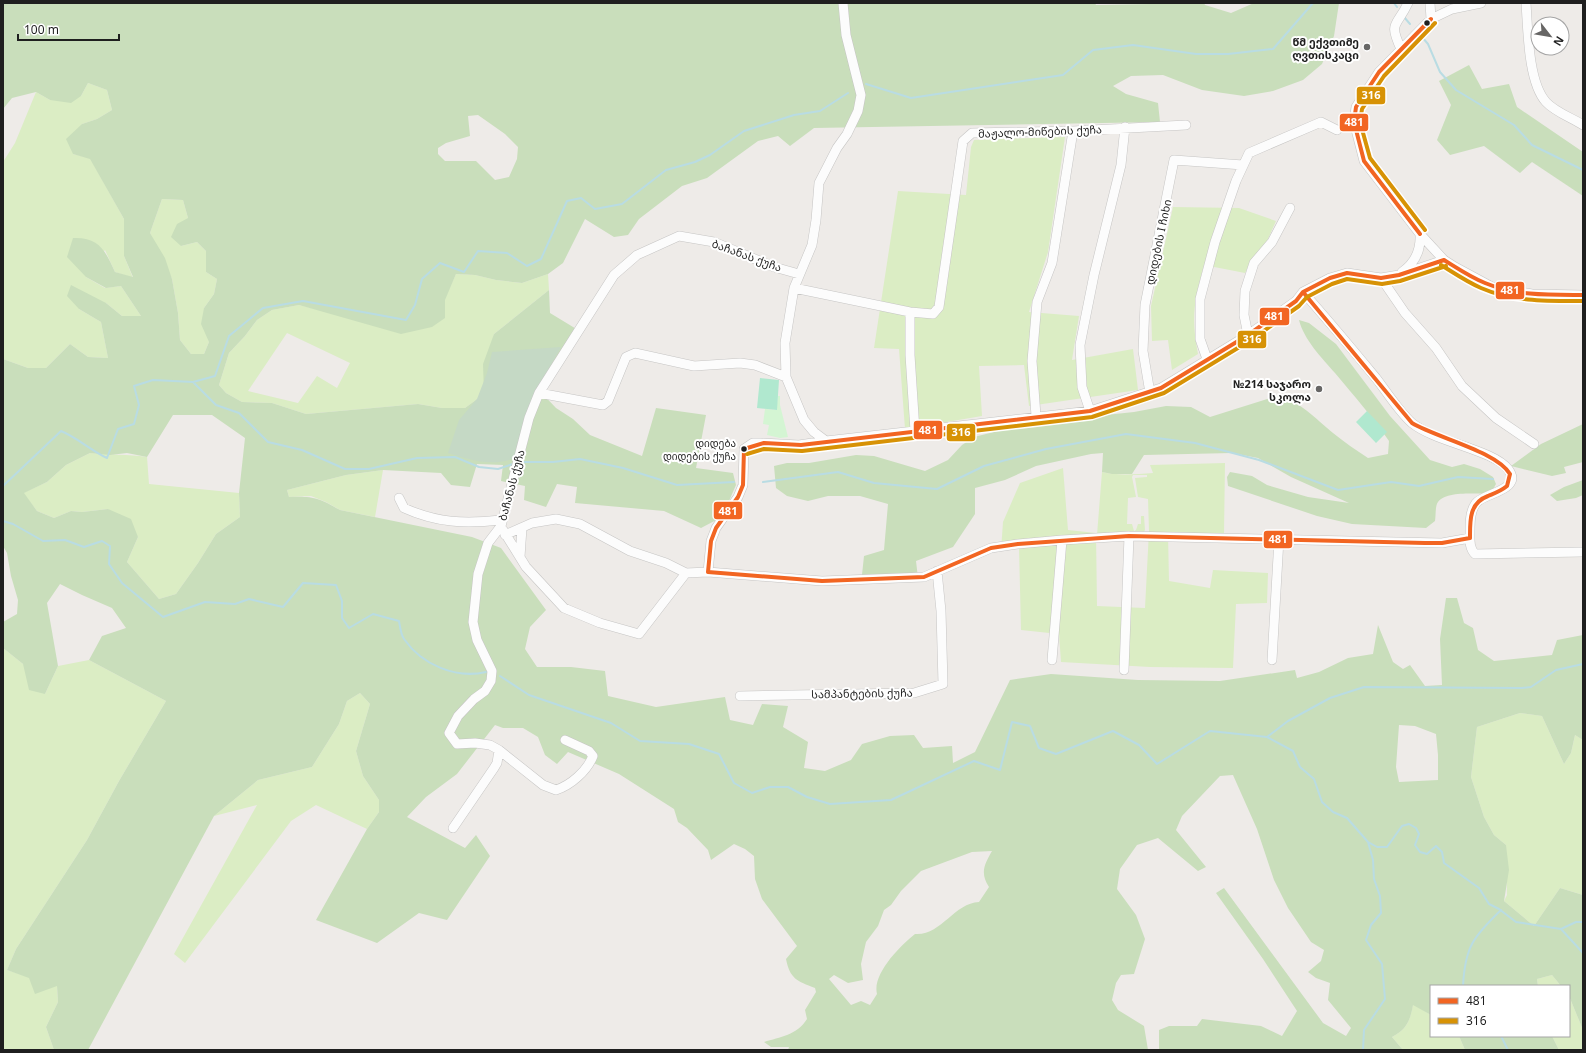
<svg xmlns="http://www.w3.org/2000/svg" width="1586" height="1053" font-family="'Noto Sans','Noto Sans Georgian',sans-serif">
	<rect width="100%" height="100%" fill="#eeebe8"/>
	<!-- grass -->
	<path fill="#dbedc4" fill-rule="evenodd" d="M88 83 107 90 112 110 97 119 82 124 73 154 90 158 124 219V256L133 278 115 272 105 250 86 277 105 288 121 286 141 316H122L106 303 79 309 101 322 108 358 88 357 70 344 46 368H28L3 359V162L15 143 36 92 50 100 81 96Z
		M1065 137 1048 252 1029 312 1079 316 1072 360 1133 349 1138 390 1029 406 1024 365 979 366 982 416 905 429 899 349 874 348 898 191 966 195 971 147 974 140Z
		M162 199 183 200 188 218 181 246 197 242 206 251V272L217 279 214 294 204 308 209 342 204 354H191L180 340 178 313 172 279 150 233Z
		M1173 207 1239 208 1276 221 1267 241 1251 261 1245 273 1204 265C1194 301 1191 318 1198 354L1172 370 1168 340 1152 341 1151 306Z
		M456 274 475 275 496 280 522 283 548 274 549 290 494 334 484 394 465 408H442L418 404 306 414 272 403 242 402 226 393 219 385 229 353 245 336 257 320 272 310 299 305 327 312 444 300ZM287 333 350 363 337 388 317 376 298 403 248 391Z
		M90 453C109 455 128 454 147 457L149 484 239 493 240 517 216 534 198 563 176 594 159 599 127 562 138 537 108 509 82 512 71 511 54 518 37 511 23 493 47 482 66 465Z
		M1225 463 1224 534H1168L1169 581 1210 588 1213 570 1268 573 1267 603 1236 604 1233 668 1150 667 1061 662 1059 634 1021 630 1019 547 1001 550 1003 522 1020 483 1063 468 1068 530 1096 533 1097 606 1145 608 1149 531 1148 499 1138 497 1135 478 1147 477V475H1133L1132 477 1136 497 1128 498 1127 524H1132L1134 531 1136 530 1138 524H1141V516H1144L1145 530 1143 533 1097 535 1102 472C1119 476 1136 474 1153 473L1150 465Z
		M383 470 375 517 340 510 326 502 311 496 289 497 287 490 346 475Z
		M3 648 23 664 45 694 58 666 89 660 166 701 119 781 87 840 16 949 7 970 57 986 58 1002 46 1027 54 1050H5L3 1047Z
		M360 693 370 704 356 751 363 776 379 800V812L367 829 316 805 291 821 185 963 174 954 257 805 214 816 258 780 312 767 339 724 347 701Z
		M1520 713 1542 716 1564 764 1571 753 1575 735 1583 740V895L1560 888 1534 926 1504 901 1507 895 1506 845 1494 835 1484 817 1471 777 1477 727Z
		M1552 975 1561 986H1538L1537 979Z
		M1569 996 1583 1030V1050H1559L1552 1036H1569Z
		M1413 1004 1431 1015V1036H1459L1465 1050H1403L1392 1037C1407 1029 1410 1021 1413 1004Z"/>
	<!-- forest -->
	<path fill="#c9debb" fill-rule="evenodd" d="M3 3H1095L1096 5 1204 3 1205 5 1231 13 1254 3H1339L1334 36 1322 64 1303 80 1273 91 1244 96 1202 90 1163 75 1131 76 1113 86 1126 94 1158 103 1160 122 814 128 790 146 778 136 758 141 707 178 682 186 639 219 628 235 614 237 585 219 563 263 548 274 522 283 496 280 475 275 456 274 445 300V318L432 327 401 334 299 305 272 310 257 320 245 336 229 353 219 385 226 393 242 402 272 403 306 414 418 404 442 408H465L484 394 483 364 494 334 549 290 550 313 578 330 536 387 556 408 573 419 590 435 642 456 656 408 706 415 696 468 733 473 736 485 722 517 701 528 664 511 575 503 577 487 557 484 546 507 524 500 525 486 501 481 503 465 477 464 470 487 451 485 441 473 383 470 346 475 287 490 289 497C313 496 319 498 340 510L472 537 501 548 546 610 530 627 525 649 537 667H571L605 671 608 696 656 707 725 697 730 720 753 725 762 704 788 706 783 727 808 742 804 768 825 771 851 760 862 744 890 736 914 735 923 748 952 746 953 763 975 752 1010 680 1051 674 1138 680 1220 681 1295 670 1297 678 1319 672 1348 658 1373 654 1378 625 1393 662 1403 669 1410 665 1425 686 1442 685 1440 639 1446 598H1457L1464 623 1473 628 1478 650 1494 661 1552 655 1557 640 1583 635V740L1575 735 1571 753 1564 764 1542 716 1520 713 1477 727 1471 777 1484 817 1494 835 1506 845 1509 870 1504 901 1534 926 1560 888 1583 895V1030L1569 996V986H1561L1552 975 1537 979 1538 986H1431V1015L1413 1005C1410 1021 1407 1029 1392 1037L1403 1050H1159V1030L1169 1026H1197L1202 1019 1261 1026 1282 1036 1297 1011 1263 959 1216 893 1224 888 1323 1023 1346 1036 1351 1028 1328 1000 1330 983 1316 978 1308 972 1321 961 1324 950 1311 942 1288 908 1274 880 1257 829 1233 775 1220 776 1182 816 1176 830 1206 867 1198 871 1158 838 1137 845 1120 869 1117 889 1136 915 1145 939 1134 974 1121 975 1116 983 1112 1000 1118 1010 1144 1026 1148 1050H788L789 1047H771L764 1042C780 1037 797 1035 807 1019L805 1010 816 992 815 988C797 981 790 979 786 959L797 946 762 899 755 879 754 856 745 849 734 844 711 860 708 850 687 828 678 822 674 809 619 774 568 752 557 764 545 755 538 737 523 728H503L495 725 457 774 426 797 407 817 465 848 476 835 490 856 447 920 419 913 377 943 316 920 367 829 379 812V800L363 776 356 751 370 704 360 693 347 701 339 724 312 767 258 780 214 816 88 1050H54L46 1027 58 1002 57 986 35 994 29 978 7 970 16 949 87 840 119 781 166 701 89 660 102 636 126 628 112 608 82 595 60 584 47 603 58 666 45 694 29 690 23 664 3 648V622L17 614 18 600 11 576 7 553 3 546V359L28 368H46L70 344 88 357 108 358 101 322 79 309 67 296 71 285 106 303 122 316H141L121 286 106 288 86 277 67 257 73 238C99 237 105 250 115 272L133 277 124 256V219L90 159 73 154 66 139 82 124 97 119 112 110 107 90 88 83 81 96 71 103 50 100 36 92 12 98 3 109ZM478 115 505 134 518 147 517 159 509 177 495 180 476 161H445L438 154V148L446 143 470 136 468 116ZM162 199 183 200 188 218 177 224 171 237 181 246 197 242 206 251V272L217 279 214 294 204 308 201 324 209 342 204 354H191L180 340 178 313 172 279 165 258 150 233ZM173 415H212L245 438 239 493 240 517 216 534 198 563 176 594 159 599 127 562 138 537 131 519 108 509 82 512 71 511 54 518 37 511 24 493 47 482 66 465 90 453 110 455 127 453 147 457ZM1399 725 1415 726 1436 734 1438 755V780L1399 782 1396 767ZM992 851C984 865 980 873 989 887L979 902C954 903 941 936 915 934 900 946 872 974 877 994L870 1005 861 1001 851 1005 829 979 834 975 848 983 863 980 861 964 866 942 878 926 884 910 891 905 901 891 921 871 972 852Z
		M1469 65 1482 89 1509 84 1517 107 1583 152V196L1532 162 1520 173 1484 146 1450 155 1437 140 1451 105 1439 81Z
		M1299 320 1309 323 1336 344 1390 416 1430 460 1452 467 1464 464 1480 469 1493 477 1496 484 1491 493C1478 495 1447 490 1438 502 1435 506 1436 515 1435 521L1426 528 1352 524 1317 516 1228 486 1227 477 1230 472 1252 476 1267 485 1308 497 1349 503 1291 477 1258 458 1232 453 1144 455 1132 474H1112L1102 472 1103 453 1091 454 1036 466 1005 480 975 488V514L953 547 916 561 918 578 861 584 864 556 884 550 888 504 860 496H828L808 501 787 496 776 488 774 466 787 463H809L856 455 874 456 925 471 948 460 962 445 974 437 1030 423 1134 412 1166 406 1191 407 1210 417 1277 396C1299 400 1316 419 1333 433 1344 442 1356 450 1368 458L1388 454 1389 441C1373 417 1354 396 1335 373 1322 358 1304 340 1299 320Z
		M1583 424V462L1564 467 1566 473 1552 476 1511 466 1541 444Z
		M1583 480V495L1576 498 1557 501 1550 495 1564 487Z
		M1459 1036H1552L1559 1050H1465Z"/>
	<!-- cemetery -->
	<path fill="#c5d9c5" d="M561 347 536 392 515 458C491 467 471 460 448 453L459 420 477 399 487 373 492 352Z"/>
	<!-- park -->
	<path fill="#d4f5d3" d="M778 396H780V405L788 437 780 438 767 435 769 425 763 424 765 409 776 410Z"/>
	<!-- pitch -->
	<path fill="#b0e8cf" d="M760 378 779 380 777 410 757 408Z
		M1367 411 1387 432 1376 443 1356 422Z"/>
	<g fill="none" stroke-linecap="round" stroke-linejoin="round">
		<!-- stream -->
		<path stroke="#b9dce3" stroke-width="2" d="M1394 3 1397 7
			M1404 17 1410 24
			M1422 37 1428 44 1440 72 1456 90 1514 125 1532 145 1583 170
			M866 84 911 98 1063 75 1093 50 1133 45 1196 54H1228L1273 49 1313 3
			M194 383 216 405 239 413 268 442 302 450 345 469H369L417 458 455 457 479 467 498 469 513 464
			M521 462H553L580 459 623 468 677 485 734 482
			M763 482 838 472 874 483 937 489 984 466 1046 449 1126 434 1195 443 1259 460 1338 490 1391 482 1419 486 1458 477 1493 479
			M3 486 61 431C78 438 90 450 107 458L118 429 134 424 139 405 134 386 153 380 193 382 215 376 229 336 263 308 303 301 406 320 415 305 422 279 440 263 464 272 478 251 507 253 527 266 541 259 567 201 581 198 595 209 622 204 666 170 695 162 710 155 744 131 794 115 820 111 848 93
			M3 521 13 524 43 541 65 540 84 547 102 541 110 546 109 564 122 583 163 617 205 602 235 604 249 599 283 607 303 583 336 585 342 601V618L349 628 373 614 399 621C400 627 401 635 404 639 422 665 456 679 486 672
			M500 676 529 695 611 723 640 741 689 744 719 754 734 783 752 793 770 787H788L807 797 830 804 891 800 974 761 1000 770 1012 722 1030 726 1039 748 1056 754 1113 731 1139 745 1157 764 1210 731 1267 737 1293 751 1300 767 1314 779 1322 802 1333 812 1347 818 1368 842 1377 847H1387L1402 826 1409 824 1416 828 1419 834 1415 845 1420 852 1427 854 1436 846 1442 852 1444 863 1479 888 1489 904 1499 909 1516 922 1561 929 1576 922H1583
			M1267 737 1288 721 1330 698 1364 687 1522 688 1531 687 1556 670 1583 664
			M1561 929 1583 953
			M1463 986C1465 947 1473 937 1501 910
			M1501 1036 1508 1050
			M1363 1050 1364 1030 1385 999 1382 964 1366 940 1371 925 1381 913 1380 896 1374 879 1373 860 1368 842"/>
		<defs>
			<path id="minor" d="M1430 3 1431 19
				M1481 3 1452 9 1431 19 1379 72 1356 107 1354 122 1364 161 1420 234 1444 260 1455 267 1492 287 1532 294 1583 295
				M1526 3C1528 30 1528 82 1546 102 1555 112 1572 118 1583 125
				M1401 49C1388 21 1397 27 1408 3
				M1402 272C1415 263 1421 251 1420 234
				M1381 278 1405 313 1436 348 1462 386 1496 418 1534 444
				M794 288 910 312 933 314 939 307 963 141 972 133 1073 131 1186 125
				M1303 292C1328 320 1352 349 1376 378 1386 391 1400 413 1412 423 1435 442 1494 450 1508 469 1524 490 1484 493 1476 503 1470 511 1470 522 1470 532 1470 540 1469 548 1475 554L1583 552
				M910 312V355L915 431
				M1248 335 1244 315 1245 291 1254 263 1272 242 1290 208
				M1207 359 1200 339V299L1215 242 1236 181 1249 153 1321 122 1337 130
				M539 393 603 405 608 401 626 357 635 353 694 366 740 363 755 365 786 377
				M1150 393 1143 351 1145 305 1174 160 1243 165
				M1090 411 1082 387 1080 345 1094 275 1121 165 1125 127
				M1036 416 1032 361 1037 302 1052 263 1073 131
				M826 441 814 432 804 420 786 377 785 343 794 288 812 245 816 220 819 183 837 148 847 134 858 111 861 95 846 35 843 3
				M399 498 404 508C437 523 465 524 501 520
				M503 530 526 567 564 608 600 623 639 634 686 573
				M505 535 532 523 556 519 580 524 630 551 666 563 686 573 708 572 822 581 924 577 991 548 1018 544 1062 540 1129 536 1442 543 1470 538
				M520 557 522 528
				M708 572 711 541 716 528 738 497 743 485 744 449 753 443H760L799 445 826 441 1090 411 1161 388 1248 335 1296 301 1303 292 1330 278 1347 273 1381 278 1399 275 1444 260
				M1052 660 1062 540
				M1272 660 1279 539
				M1124 670 1129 536
				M740 696 914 693 943 684 941 611 937 571
				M565 740 589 751 593 756C587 771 571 785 556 790L543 785 499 750 490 745 475 743 457 744 449 733 458 716 474 699 485 691 491 681 492 671 477 640 473 622 478 574 488 543 501 526 529 418 539 393 614 275 637 255 679 236 714 242 774 267 799 274
				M453 828 494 768 497 763 499 750"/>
		</defs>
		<!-- minor casing -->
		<use href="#minor" stroke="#c6c5c4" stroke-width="10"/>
		<!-- minor -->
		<use href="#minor" stroke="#fcfcfc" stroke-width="9"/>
		<defs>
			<path id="bus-1" d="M1420 234 1364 161 1354 122 1356 107 1379 72 1431 19
				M1444 260C1457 268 1470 277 1485 283 1516 296 1550 295 1583 295
				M1303 292 1412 423C1437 438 1496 451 1510 474L1507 486C1501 491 1495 493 1488 496 1469 503 1470 521 1470 538
				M744 449 764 443 801 445 1090 411 1161 388 1248 335 1296 301 1303 292 1330 278 1347 273 1381 278 1399 275 1444 260
				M708 572 822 581 924 577 991 548 1018 544 1129 536 1425 543H1442L1470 538
				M708 572 711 541 716 528 738 497 743 485 744 449"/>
			<path id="bus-2" d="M1425 230 1370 158 1360 122 1362 109 1384 76 1435 23
				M1441 265C1454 273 1467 282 1481 288 1513 302 1549 301 1583 301
				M747 454 764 449 802 451 1092 417 1164 393 1251 340 1299 306 1307 297 1332 284 1347 279 1382 284 1400 281 1446 266"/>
		</defs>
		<!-- bus-1 casing -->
		<use href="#bus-1" stroke="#fff" stroke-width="7"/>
		<!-- bus-2 casing -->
		<use href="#bus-2" stroke="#fff" stroke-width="7"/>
		<!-- bus-1 -->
		<use href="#bus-1" stroke="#f26522" stroke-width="4"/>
		<!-- bus-2 -->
		<use href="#bus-2" stroke="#d79205" stroke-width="4"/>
	</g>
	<!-- markers -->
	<g fill="#1f1f1f" stroke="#fff" stroke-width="1.5">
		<circle cx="1427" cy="23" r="3.5"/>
		<circle cx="744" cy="449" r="3.5"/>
	</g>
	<g fill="#676665" stroke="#fff" stroke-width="1.5">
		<circle cx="1367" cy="47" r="4"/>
		<circle cx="1319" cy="389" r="4"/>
	</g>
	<g text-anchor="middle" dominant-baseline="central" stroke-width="4" stroke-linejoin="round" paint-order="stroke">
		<!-- bus labels -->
		<g font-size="10" fill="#1f1f1f" stroke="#fff" text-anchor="end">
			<text x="736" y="443">დიდება<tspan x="736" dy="13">დიდების ქუჩა</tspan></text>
		</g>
		<!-- poi labels -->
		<g font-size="11" font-weight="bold" fill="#1f1f1f" stroke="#fff" text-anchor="end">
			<text x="1359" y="41">წმ ექვთიმე<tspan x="1359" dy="13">ღვთისკაცი</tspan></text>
			<text x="1311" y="383">№214 საჯარო<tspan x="1311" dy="13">სკოლა</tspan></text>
		</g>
		<!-- street labels -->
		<g font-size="11" fill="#1f1f1f" stroke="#fff">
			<text transform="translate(1040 131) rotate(-2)">მაჟალო-მიწების ქუჩა</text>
			<text transform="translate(1158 242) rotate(-78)">დიდების I ჩიხი</text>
			<text transform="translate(747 255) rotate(20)">ბაჩანას ქუჩა</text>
			<text transform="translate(511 485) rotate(-75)">ბაჩანას ქუჩა</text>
			<text transform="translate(862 693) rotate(-1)">სამპანტების ქუჩა</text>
		</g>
	</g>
	<g stroke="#fff" stroke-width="1.5">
		<rect x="1356" y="86" width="30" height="19" rx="4" fill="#d79205"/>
		<rect x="1339" y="113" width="30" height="19" rx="4" fill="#f26522"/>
		<rect x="1495" y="281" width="30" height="19" rx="4" fill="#f26522"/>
		<rect x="1259" y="307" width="31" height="19" rx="4" fill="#f26522"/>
		<rect x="1237" y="330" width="30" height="19" rx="4" fill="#d79205"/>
		<rect x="913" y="420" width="30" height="20" rx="4" fill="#f26522"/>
		<rect x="946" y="423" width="30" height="19" rx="4" fill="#d79205"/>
		<rect x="713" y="501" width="30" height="19" rx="4" fill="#f26522"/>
		<rect x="1263" y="530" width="30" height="19" rx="4" fill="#f26522"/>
	</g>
	<g font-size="11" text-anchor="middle" font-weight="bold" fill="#fff">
		<text x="1371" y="99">316</text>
		<text x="1354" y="126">481</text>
		<text x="1510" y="294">481</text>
		<text x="1274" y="320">481</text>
		<text x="1252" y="343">316</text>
		<text x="928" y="434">481</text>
		<text x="961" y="436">316</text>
		<text x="728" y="515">481</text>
		<text x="1278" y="543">481</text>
	</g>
	<!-- border -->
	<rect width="1586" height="1053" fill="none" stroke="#1f1f1f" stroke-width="8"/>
	<!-- legend -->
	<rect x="1430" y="985" width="140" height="52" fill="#ffffff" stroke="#a5a5a5"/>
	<rect x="1438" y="998" width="20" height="6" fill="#f26522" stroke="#a5a5a5"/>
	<text x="1466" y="1005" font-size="12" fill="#1f1f1f">481</text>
	<rect x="1438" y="1018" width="20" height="6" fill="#d79205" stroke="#a5a5a5"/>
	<text x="1466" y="1025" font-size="12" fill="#1f1f1f">316</text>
	<!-- north arrow -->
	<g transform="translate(1550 36) rotate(121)"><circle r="19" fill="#ffffff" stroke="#a5a5a5"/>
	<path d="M0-3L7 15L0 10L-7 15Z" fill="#676665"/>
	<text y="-6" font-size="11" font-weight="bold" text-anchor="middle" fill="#1f1f1f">N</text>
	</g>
	<!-- scale -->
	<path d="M18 34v6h101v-6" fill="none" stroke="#1f1f1f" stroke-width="2"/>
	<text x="24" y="34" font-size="12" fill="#1f1f1f" stroke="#ffffff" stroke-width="3" paint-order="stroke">100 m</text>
</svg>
